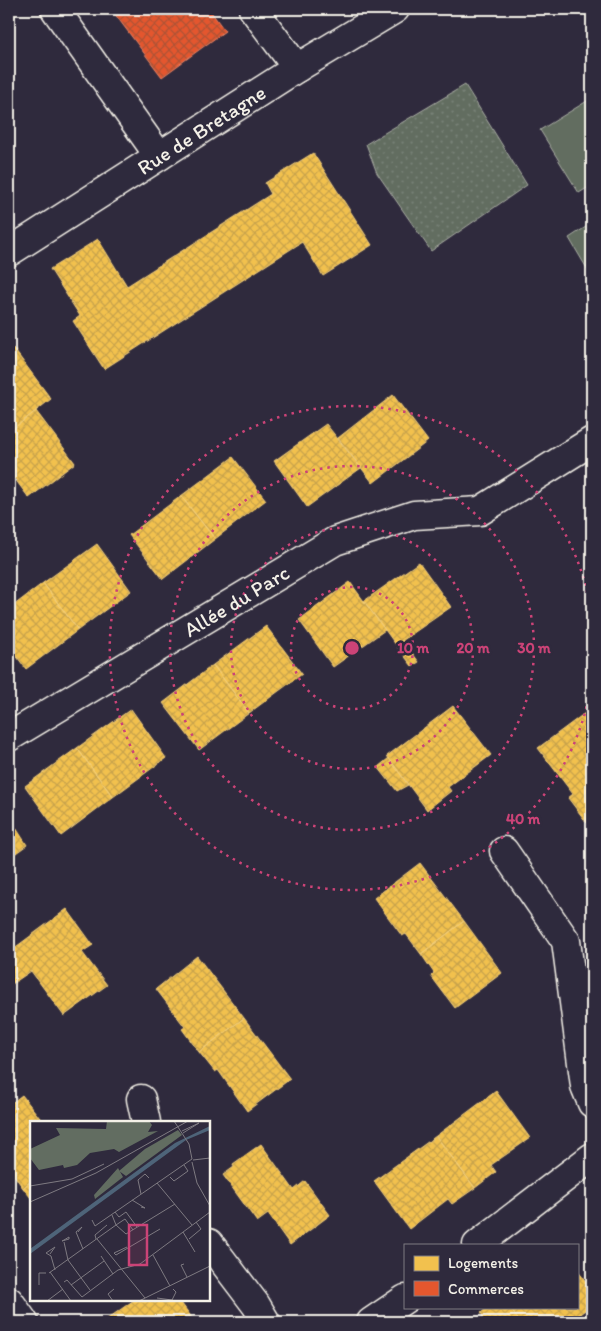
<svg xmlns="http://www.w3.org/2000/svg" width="601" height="1331" font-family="Itim,sans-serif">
	<defs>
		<pattern id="park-dots" width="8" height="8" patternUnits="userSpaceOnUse" patternTransform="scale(1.25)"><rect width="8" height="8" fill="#626d61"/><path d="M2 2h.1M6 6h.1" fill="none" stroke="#798278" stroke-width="1.8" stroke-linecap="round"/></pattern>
		<pattern id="homes-cross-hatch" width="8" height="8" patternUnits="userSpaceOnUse" patternTransform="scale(1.25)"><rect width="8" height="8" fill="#f2c14e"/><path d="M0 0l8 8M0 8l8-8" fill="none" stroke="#c8a34c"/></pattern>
		<pattern id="shops-cross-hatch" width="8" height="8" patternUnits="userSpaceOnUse" patternTransform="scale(1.25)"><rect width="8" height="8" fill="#e4572e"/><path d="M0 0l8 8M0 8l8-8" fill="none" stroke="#ae5236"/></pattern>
	</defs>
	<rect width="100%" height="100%" fill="#2f2a3d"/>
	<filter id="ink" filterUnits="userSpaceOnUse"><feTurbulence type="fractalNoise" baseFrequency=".02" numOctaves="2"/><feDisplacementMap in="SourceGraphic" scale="10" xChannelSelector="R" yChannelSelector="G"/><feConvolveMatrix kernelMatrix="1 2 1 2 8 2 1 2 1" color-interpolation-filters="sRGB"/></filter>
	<g filter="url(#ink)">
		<!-- grass -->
		<path fill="#626d61" stroke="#abafa4" d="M592 98V185L579 193 540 130Z
			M592 223V277L569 238Z"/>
		<!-- park -->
		<path fill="url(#park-dots)" stroke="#abafa4" d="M465 85 527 185 431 251 377 173 366 144Z"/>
		<!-- homes -->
		<path fill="url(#homes-cross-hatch)" stroke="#f3cf7c" d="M313 153 372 245 323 276 302 242 104 369 73 321 80 316 50 269 98 239 127 286 271 194 265 183Z
			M13 348 51 399 9 432V350Z
			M393 395 428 441 373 483 338 438Z
			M36 411 75 463 29 498 9 471V432Z
			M326 424 361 468 307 507 274 461Z
			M233 457 266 500 215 539 181 496Z
			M181 496 215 539 163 579 129 535Z
			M97 544 131 591 78 630 43 583Z
			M419 562 451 607 396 645 364 601Z
			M350 582 385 630 333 667 299 620Z
			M43 583 78 630 26 669 9 646V609Z
			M266 626 302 674 249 713 213 665Z
			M403 641 419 662 412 666 396 645Z
			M213 665 249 713 199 750 163 703Z
			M453 706 491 755 448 787 451 791 427 810 387 756Z
			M131 709 166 758 113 797 77 748Z
			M585 713 592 722V820L587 823 568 798 573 794 538 748Z
			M77 748 113 797 61 836 25 786Z
			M389 758 408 785 397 791 378 767Z
			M9 817 27 845 9 858Z
			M420 863 464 921 421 954 406 934 402 936 374 898Z
			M67 909 93 945 82 952 107 985 64 1016 31 971 12 984 9 979V952Z
			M464 921 502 973 455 1008 431 976 434 973 421 954Z
			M197 956 244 1018 199 1052 182 1029 185 1027 156 989Z
			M244 1018 290 1079 247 1111 218 1070 215 1072 199 1052Z
			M496 1091 530 1138 491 1165 496 1172 475 1188 436 1136Z
			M22 1095 43 1122H31V1181L23 1188 9 1168V1105Z
			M436 1136 475 1188 452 1204 448 1199 409 1229 374 1181Z
			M261 1144 294 1190 305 1181 330 1215 290 1245 268 1214 257 1222 223 1175 234 1167 233 1164Z
			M31 1181V1198L23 1188Z
			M577 1270 592 1289V1305L569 1322H520L509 1307H577Z
			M134 1300H179L195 1322H103Z
			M488 1307H509L520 1322H475L483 1316 481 1313Z"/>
		<!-- shops -->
		<path fill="url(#shops-cross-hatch)" stroke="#e98566" d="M111 9H209L225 31 162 77Z"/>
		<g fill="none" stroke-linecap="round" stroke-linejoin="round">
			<defs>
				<g id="minor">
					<path d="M55 9 159 156"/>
					<path d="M253 9 297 68"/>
					<path id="s1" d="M9 252 297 68 395 9"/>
					<path id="s2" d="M9 737 335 541 414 515 480 511 592 441"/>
					<path d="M504 851 566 941 585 1086 592 1103"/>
					<path d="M141 1099 146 1122"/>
					<path d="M209 1243 256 1305 266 1322"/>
					<path d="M477 1245 592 1157"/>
					<path d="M9 1301 24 1322"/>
					<path d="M371 1322 405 1299"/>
				</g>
			</defs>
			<!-- minor casing -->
			<use href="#minor" stroke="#f4f1e8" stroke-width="31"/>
			<!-- minor -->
			<use href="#minor" stroke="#2f2a3d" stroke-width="28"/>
		</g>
	</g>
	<!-- distance rings -->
	<g fill="none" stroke="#cc4377" stroke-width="2.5" stroke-dasharray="2.5 5">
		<circle cx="352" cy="648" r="61"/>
		<circle cx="352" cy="648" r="121"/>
		<circle cx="352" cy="648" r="182"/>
		<path d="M592 677A242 242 0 1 1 592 619"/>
	</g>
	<g text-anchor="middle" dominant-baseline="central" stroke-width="5" stroke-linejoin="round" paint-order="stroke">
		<!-- street labels -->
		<g font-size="21" fill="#f4f1e8" stroke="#2f2a3d">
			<text stroke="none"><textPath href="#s1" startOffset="228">Rue de Bretagne</textPath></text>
			<text stroke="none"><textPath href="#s2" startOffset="265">Allée du Parc</textPath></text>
		</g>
	</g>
	<!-- overview -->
	<g transform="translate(30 1121)">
		<rect width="180" height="180" fill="#2f2a3d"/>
		<path d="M77 0H119L122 4 118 11 128 10 89 31 84 28 60 32 47 44 34 47 33 44 9 49 0 37V28L30 14 26 7 76 8ZM88 47 93 56 65 78 64 74Z" fill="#626d61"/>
		<path d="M148 9 152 14 96 55 89 50 115 28Z" fill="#626d61"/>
		<path d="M180 5V9L156 19 0 133V128L145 22Z" fill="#4e6479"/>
		<path fill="none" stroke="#7e7a81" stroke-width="1" d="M144 0 159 23 162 38M152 10 169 2 153 12M163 39 180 37M162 41 167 62 180 85M140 56 144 60 158 50 154 44M127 62 162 104M0 65 42 58 74 43M111 73 108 59 115 53 119 57M102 79 115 87 111 86M0 81 66 52 158 0M85 91 89 96 96 91 107 106M62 99 65 105 162 38M103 109 95 98 86 104 96 113 145 83M48 111 52 106 46 111 53 128M153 111 165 131M39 116V118L32 120 34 119ZM66 118 65 114 77 104M67 118 115 177M159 118 171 108 166 101M34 121 38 139 60 169M97 126 84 132 86 134 130 108M20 133 25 126 16 132 21 135 25 149M123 134 140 165M71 135 83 153M154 143 151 144 157 156M20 151 41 180M19 152 86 104 82 94M34 161 37 159 52 176 88 149 110 143 180 91M9 164V152H16M41 164 74 140M127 177 142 179 146 171 143 168M17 180 33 168M83 180 78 173 84 168M109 180 180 145"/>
		<path fill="#cc4377" fill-opacity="0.15" stroke="#cc4377" stroke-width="2.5" d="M99 104H117V144H99Z"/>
		<rect width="180" height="180" fill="none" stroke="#f4f1e8" stroke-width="2.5"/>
	</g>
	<circle cx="352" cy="648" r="8" fill="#cc4377" stroke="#2f2a3d" stroke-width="2.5"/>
	<g font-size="15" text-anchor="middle" font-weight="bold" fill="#cc4377" stroke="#2f2a3d" stroke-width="5" stroke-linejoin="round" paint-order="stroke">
		<text x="413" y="653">10 m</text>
		<text x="473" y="653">20 m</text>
		<text x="534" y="653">30 m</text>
		<text x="523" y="824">40 m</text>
	</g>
	<!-- margin -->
	<rect width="601" height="1331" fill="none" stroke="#2f2a3d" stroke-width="30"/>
	<rect x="15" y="15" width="571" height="1301" fill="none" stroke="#f4f1e8" stroke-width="2" filter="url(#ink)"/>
	<!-- legend -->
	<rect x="404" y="1244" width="175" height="65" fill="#2f2a3d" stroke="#7e7a81"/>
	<rect x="414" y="1256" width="25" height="15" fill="#f2c14e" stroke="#7e7a81"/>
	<text x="448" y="1268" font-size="15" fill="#f4f1e8">Logements</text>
	<rect x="414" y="1281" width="25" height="15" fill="#e4572e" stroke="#7e7a81"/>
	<text x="448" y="1294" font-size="15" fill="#f4f1e8">Commerces</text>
</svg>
